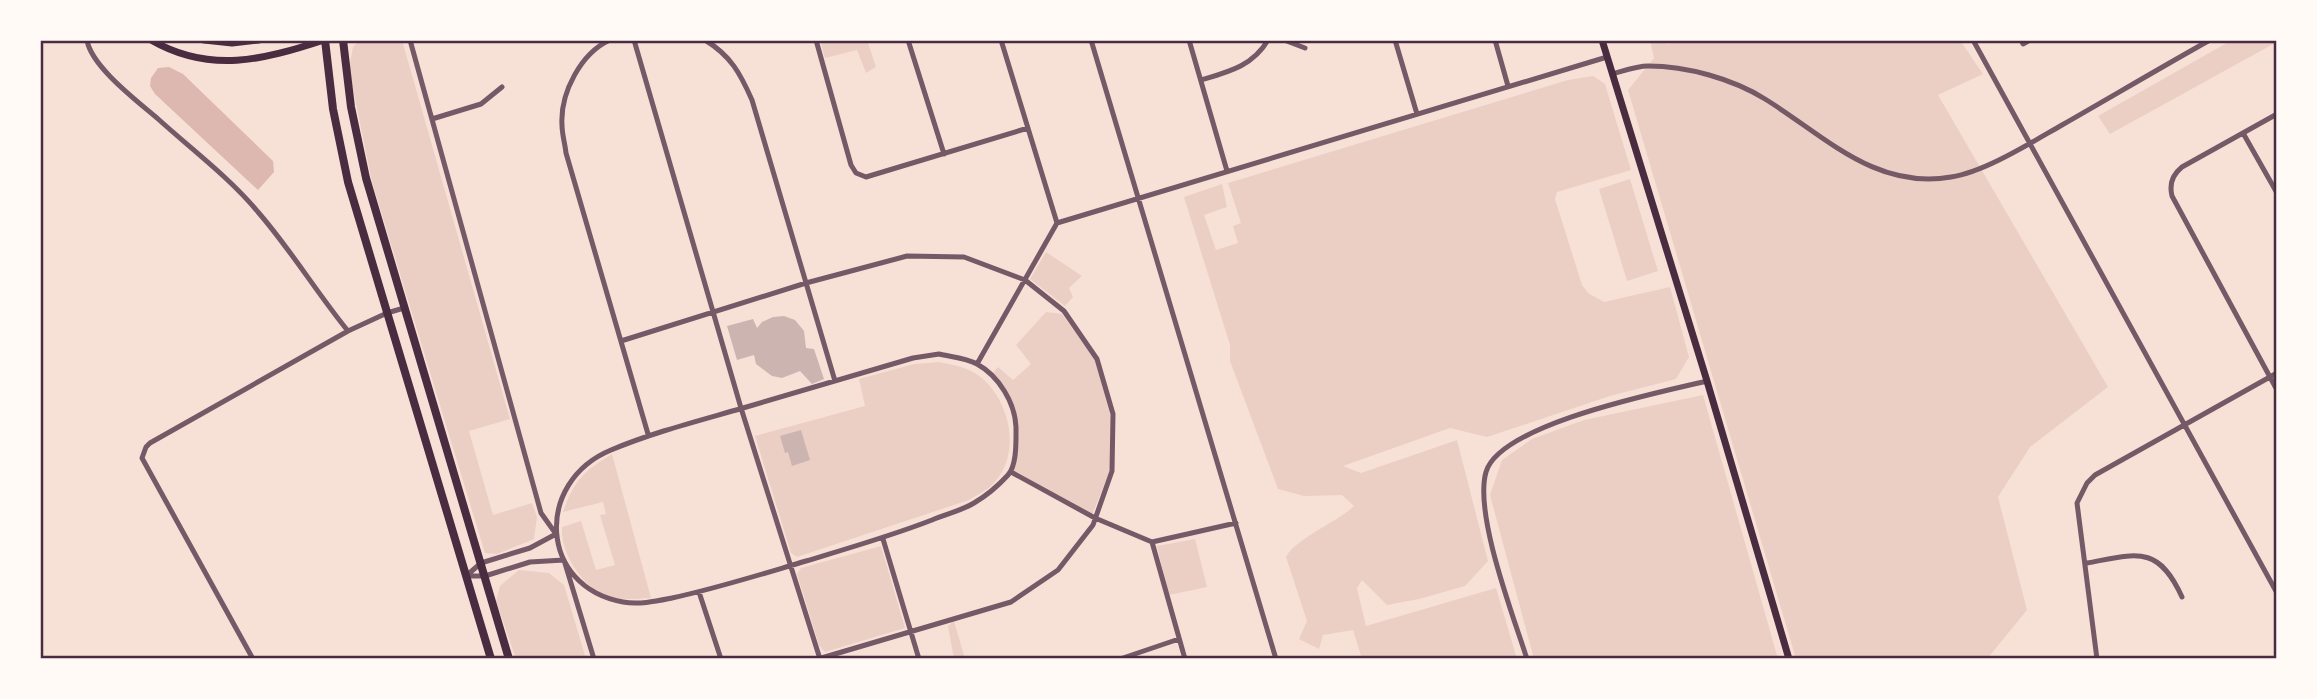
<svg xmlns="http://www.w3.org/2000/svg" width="2317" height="699" font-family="Signika,sans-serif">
	<rect width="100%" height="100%" fill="#f7e1d7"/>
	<!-- green -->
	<path fill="#ebcfc5" d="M360 40H402L510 419 469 431 493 515 532 503 537 517 534 539 497 554 485 553 372 182 349 69 353 47Z
		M820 40H867L876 67 866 73 857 50 825 58Z
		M1650 40H1664L1666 44 1681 40H1960L1983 74 1938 95 2108 387 2030 447 1998 497 2027 610 1987 659H1796L1628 90 1654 58Z
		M2232 40 2277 42 2110 134 2098 116Z
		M1593 76 1605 84 1631 170 1557 192 1555 199 1582 285 1588 293 1604 302 1670 287 1689 357 1676 379 1610 396 1487 437 1450 428 1343 466 1361 473 1457 440 1488 561 1465 586 1419 599 1387 605 1362 580 1357 588 1366 626 1496 588 1517 659H1362L1353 630 1323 635 1319 649 1299 639 1307 621 1286 557C1296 538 1336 523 1354 506L1342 495 1304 496 1278 489 1230 361V345L1184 197 1222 184 1227 207 1204 215 1216 250 1238 243 1233 226 1241 223 1228 183 1568 80Z
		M1630 179 1658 271 1627 281 1599 189Z
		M1046 252 1082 276 1069 288 1073 297 1065 306 1030 279Z
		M1046 312 1062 314 1095 360 1110 414V470L1092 515 1013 471C1021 428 1022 407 992 374L998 367 1013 380 1031 364 1016 345Z
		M939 362C955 365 971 368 983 379 1012 405 1021 457 992 485 986 491 976 495 969 500L797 557 791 553 755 436 865 406 859 379 914 364Z
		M1703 395 1778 659H1534L1490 495 1502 460 1532 439 1584 420Z
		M612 454 651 598C635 599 617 601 602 594 580 583 560 551 562 527L581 521 596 570 615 565 600 515 606 514 603 502 563 512C575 479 583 472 612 454Z
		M1195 539 1207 587 1169 595 1157 546Z
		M881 546 905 628 825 652 819 645 797 574 801 568Z
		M519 570 549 573 564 585 586 659H516L496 601 500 586Z
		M954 621 965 659H954L948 626Z"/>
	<!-- water -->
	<path fill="#dcb8b0" d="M169 67 183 74 273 161 274 172 258 190 155 94 150 86 151 78 158 68Z"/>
	<!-- building -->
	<path fill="#ccb4b1" d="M784 316 795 320 804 331 806 348 814 349 824 379 812 384 800 371 782 378 772 376 756 364 754 355 737 360 727 326 753 319 757 328 762 322 773 317Z
		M801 430 810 460 792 466 788 452 785 453 780 436Z"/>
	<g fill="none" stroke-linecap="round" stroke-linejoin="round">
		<!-- minor -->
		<path stroke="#755966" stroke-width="5" d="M87 40C91 66 136 100 157 118 190 148 229 177 258 212 291 250 317 293 348 331L387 313 404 308
			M410 40 541 513 556 534 530 548 481 563 466 576
			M610 40C581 53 560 93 562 125 562 134 565 144 566 153L648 434
			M634 40 741 408 820 659
			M705 40C731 56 740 73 752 100L835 381
			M816 40 851 165 856 173 866 177 1028 128
			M908 40 944 154
			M1001 40 1057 223
			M1091 40 1276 659
			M1189 40 1227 171
			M1284 40 1305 48
			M1395 40 1417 114
			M1495 40 1508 86
			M1973 40 2277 593
			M2021 40 2023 44 2030 40
			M1612 74C1623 71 1637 66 1648 66 1687 66 1733 79 1765 99 1825 136 1875 190 1951 177 1985 172 2032 142 2062 125 2111 97 2160 68 2210 40
			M1201 80C1228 72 1253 66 1268 40
			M2277 114 2182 167C2172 175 2169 184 2172 196L2277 390
			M432 119 481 104 502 87
			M2243 133 2277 193
			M621 341 806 283 907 256 964 257 1025 280 1064 311 1097 359 1113 414 1112 471 1093 525 1058 570 1011 602 818 659
			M939 354C952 357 966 358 977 364 999 376 1015 403 1016 427 1016 441 1017 465 1008 475 998 486 986 496 974 503 961 511 946 514 932 520 891 536 849 548 806 561 762 574 718 588 672 598 657 601 639 605 623 602 539 587 534 482 611 450 654 432 698 421 743 408 800 391 857 375 913 358Z
			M977 364 1057 223 1607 57
			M1011 472 1095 518 1152 542 1185 659
			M883 539 919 659
			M1152 542 1236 523
			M2087 563C2136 554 2158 544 2182 597
			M466 576H485L530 562 564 560 594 659
			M699 592 721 659
			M253 659 142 458 146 447 150 443 348 331
			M1120 659 1179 639
			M1527 659C1513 615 1474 514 1486 472 1500 424 1661 392 1707 381
			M2097 659 2077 503 2087 483 2095 475 2277 373"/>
		<!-- secondary -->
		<path stroke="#4a2c40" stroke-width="7" d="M151 40C210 74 263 60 324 40
			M204 40 232 43 259 40
			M1602 40 1707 381 1789 659"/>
		<!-- primary -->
		<path stroke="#4a2c40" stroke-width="8" d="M325 40 333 109 348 182 491 659
			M343 40 351 107 366 178 509 659"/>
	</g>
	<!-- border -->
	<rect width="2317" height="699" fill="none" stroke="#fffaf5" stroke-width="84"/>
	<rect x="42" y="42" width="2233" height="615" fill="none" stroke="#4a2c40" stroke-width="2.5"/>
</svg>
